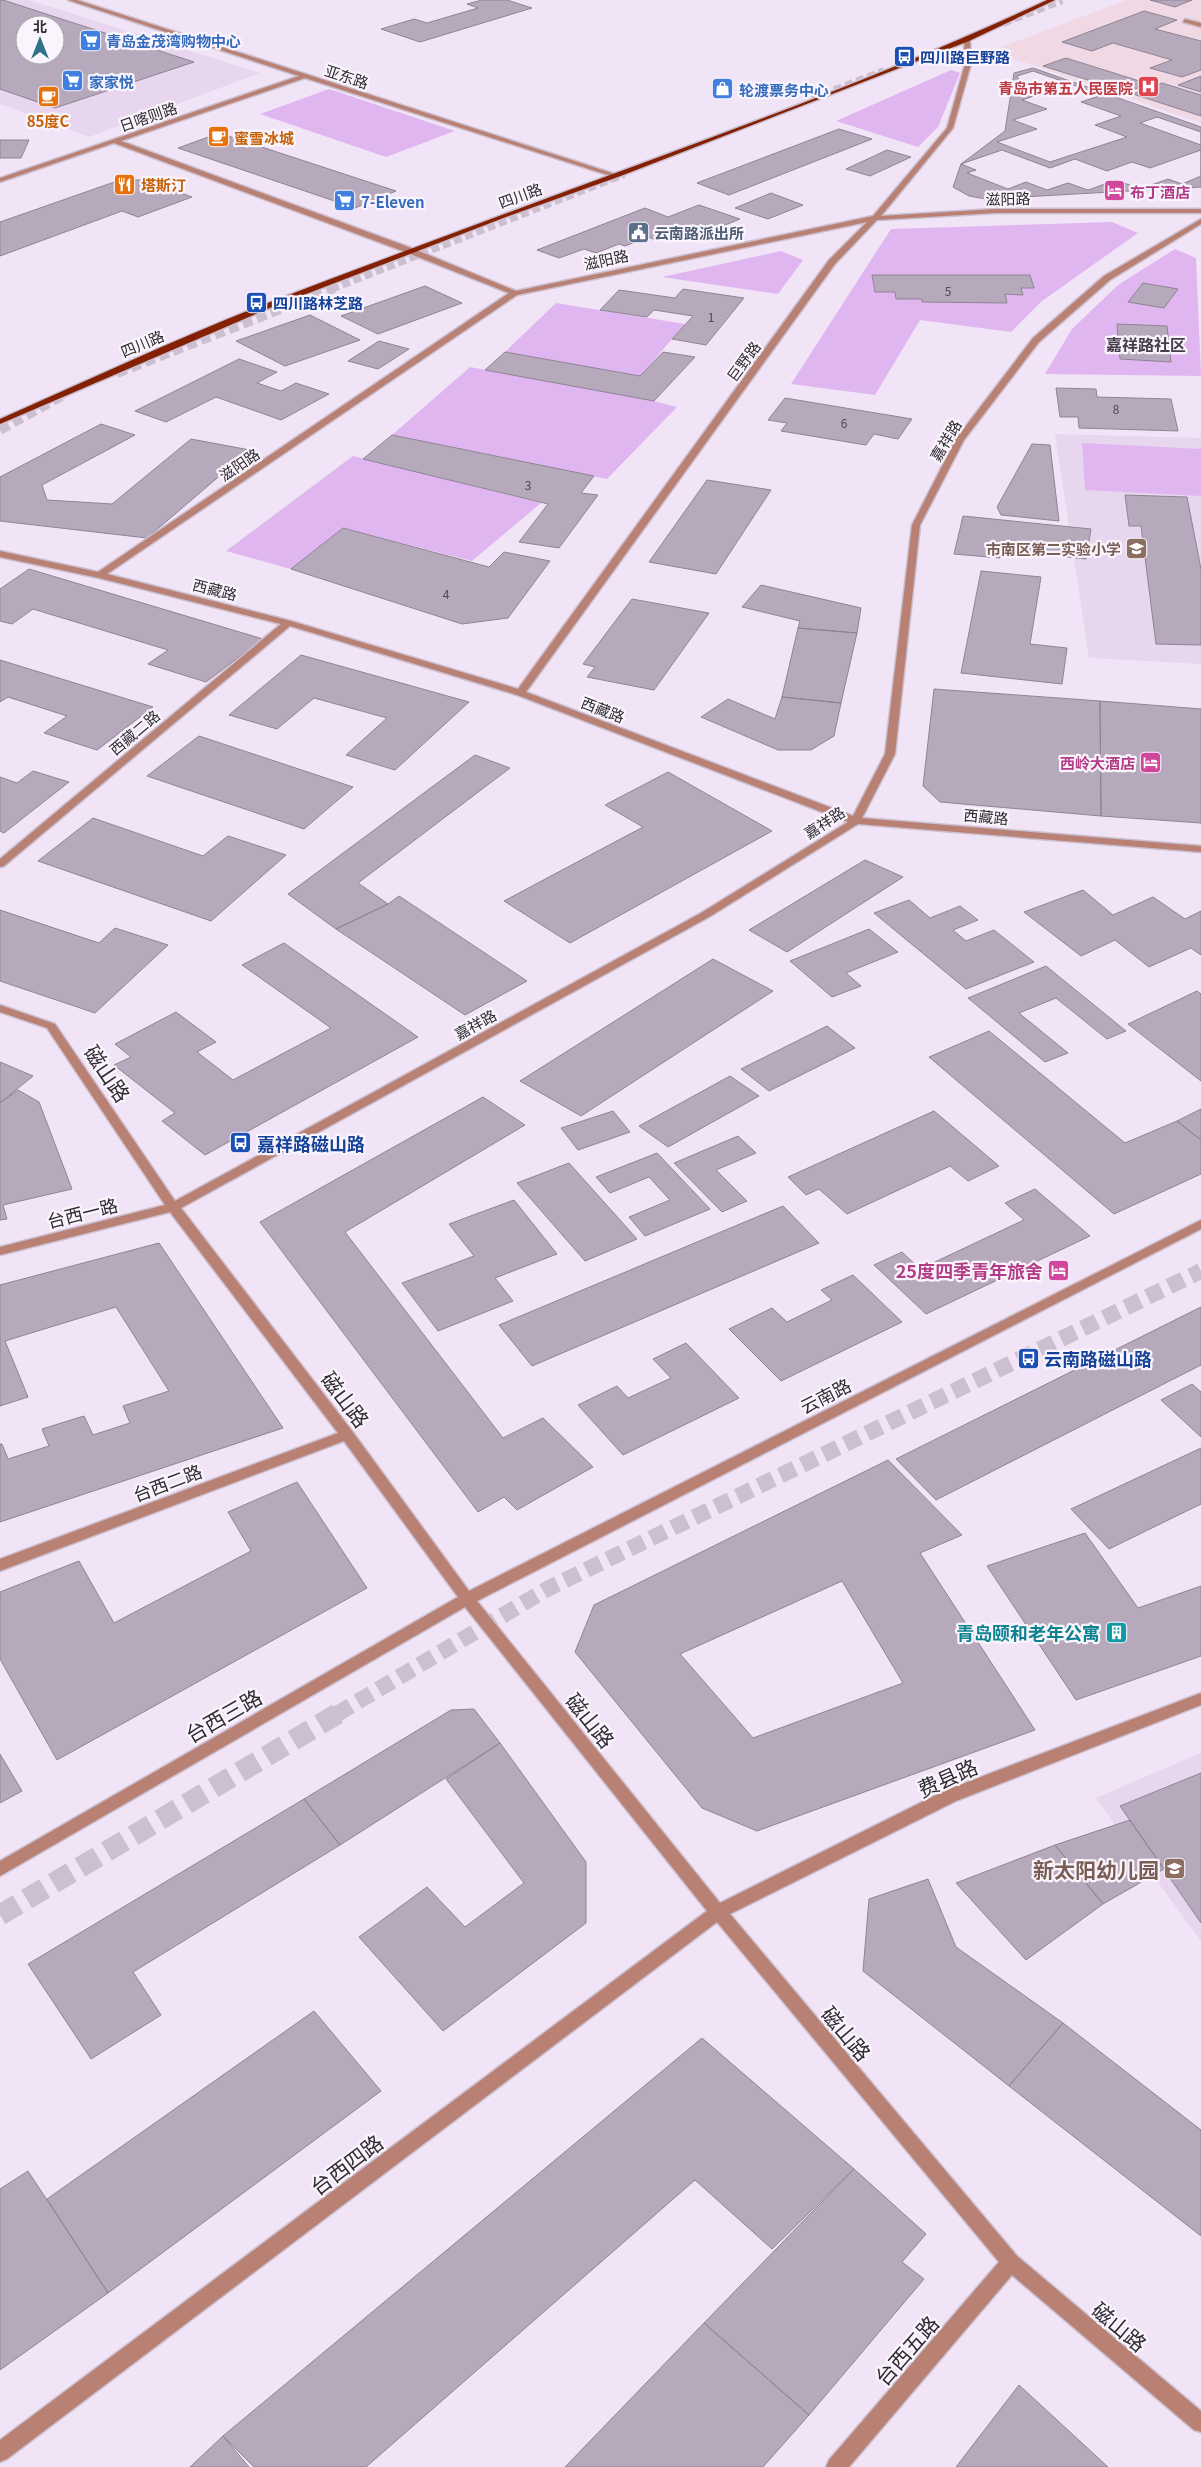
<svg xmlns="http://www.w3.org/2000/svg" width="1201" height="2467" font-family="Georgia,'Noto Sans SC',serif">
	<rect width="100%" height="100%" fill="#f2e4f7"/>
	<!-- built -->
	<path fill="#e7d6ee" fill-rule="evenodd" d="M0 0H29L260 73 89 137 0 104ZM25 25H55V55H25Z
		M1055 434 1201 438V664L1089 658Z
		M1201 1753V1941L1096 1798Z"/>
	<!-- medical -->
	<path fill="#f0d9e4" d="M1126 0H1201V123L991 51Z"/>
	<!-- green -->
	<path fill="#e0b6f1" d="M951 70 960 73 938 127 918 147 836 121Z
		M329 89 455 131 386 157 260 114Z
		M1112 222 1138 233 1042 301 1011 332 920 320 875 395 791 384 891 229Z
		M1175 249 1196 258 1201 376 1045 374 1072 329 1118 285Z
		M781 251 803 260 778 294 662 277Z
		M556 303 685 324 640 376 505 352Z
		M470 367 654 401 677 407 607 479 392 435Z
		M1082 443 1201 449V496L1085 490Z
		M353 456 541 503 472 561 343 528 291 569 226 551Z"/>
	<!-- building -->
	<path fill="#b5a9bb" stroke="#8f8394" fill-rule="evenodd" d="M0 0H3L194 62 55 108 0 89ZM25 25H55V55H25Z
		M482 0H507L532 8 420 42 381 29 414 19 427 23 478 8 467 4Z
		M1150 0H1192L1175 7Z
		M1144 11 1177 20 1155 29 1201 41V70L1182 77 1150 68 1172 60 1113 43 1092 51 1062 42Z
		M1066 58 1149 84 1126 92 1043 66Z
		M1033 68 1201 127V187L986 199 969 196 953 187 961 164 1005 131 1014 73Z
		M1033 71 1102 95 1081 102 1121 116 1095 125 1127 137 1050 162 997 142 1037 129 1013 120 1047 109 1022 100 1043 93 1023 86 1017 76Z
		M1201 76V92L1178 85Z
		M1162 83 1201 95V116L1133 94Z
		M1157 117 1201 132V145L1140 123Z
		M839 129 872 139 729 195 697 183Z
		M219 133 396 191 355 208 178 148Z
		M0 140H29L21 158H0Z
		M887 150 911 157 870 176 846 169Z
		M1002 150 1050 168 1075 159 1107 171 1132 162 1150 168 1201 150V176L1182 184 1168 179 1140 189 1116 180 1088 190 1068 183 1047 190 1026 182 1008 189 967 173 976 170 961 164Z
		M120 180H146L192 197 138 217 122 211 0 256V222Z
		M771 193 803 205 768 219 735 208Z
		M699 205 740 219 705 233 697 230 681 236 673 233 656 240 648 237 625 246 619 244 596 253 584 249 559 258 537 250 645 208 668 217Z
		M872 275H1030L1034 288H1021L1023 295 1005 294 1007 303 922 302V299H896L895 292H875Z
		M1143 283 1178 289 1164 308 1128 302Z
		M425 286 462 303 378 334 341 316Z
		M683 289 744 298 706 345 672 339 693 316 654 310 647 317 600 310 619 290 675 298Z
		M310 315 360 340 285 366 236 341Z
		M1117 324 1167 326 1171 362 1120 359Z
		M379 341 409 349 378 369 348 361Z
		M505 352 640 376 663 352 695 357 654 401 485 370Z
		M239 359 277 372 257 383 281 391 296 383 329 394 281 420 216 397 166 422 135 411Z
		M1056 388 1096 389 1097 397 1171 399 1178 431 1079 428 1078 417H1060Z
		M785 398 912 419 898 439 874 434 866 445 781 431 787 423 768 420Z
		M101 424 135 435 42 485 47 500 112 504 191 439 250 450 147 538 0 521V477Z
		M392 435 594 476 581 493 598 495 559 548 519 542 548 504 363 459Z
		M1032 444 1050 445 1059 521 1001 515 997 507Z
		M707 480 771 490 716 574 649 562Z
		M1125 495 1187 497 1201 569V645L1156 644 1141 526H1129Z
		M963 516 1091 529 1086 559 1002 550 1000 558 954 554Z
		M343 528 489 567 504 552 550 561 508 618 462 624 291 569Z
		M29 569 263 639 206 682 148 664 168 650 33 609 12 624 0 621V589Z
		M981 571 1041 577 1030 644 1067 648 1062 684 961 673Z
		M761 585 861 608 857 633 798 628 800 621 742 607Z
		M632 599 709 613 654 690 587 677 595 667 583 664Z
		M798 628 857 633 841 703 782 697Z
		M301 655 469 702 395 770 346 755 387 718 314 698 277 729 229 715Z
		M0 660 153 707 97 750 44 733 67 716 8 697 0 702Z
		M934 689 1100 701 1101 816 940 802 923 786Z
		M782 697 841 703 834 736 811 750H778L701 717 728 699 775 719Z
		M1100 701 1201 709V823L1101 816Z
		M199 736 353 787 304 829 147 776Z
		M475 755 510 768 358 883 388 904 336 929 288 894Z
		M33 771 69 782 4 833 0 831V777L17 783Z
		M668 772 772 831 570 943 504 901 643 827 605 805Z
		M93 818 203 856 228 836 286 855 211 921 38 861Z
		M865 860 903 877 787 952 749 930Z
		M1083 890 1113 915 1153 897 1185 919 1201 911V955L1191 948 1149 967 1115 940 1081 956 1024 912Z
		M399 896 527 981 465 1015 336 929 388 904Z
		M909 900 930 918 960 906 978 920 953 930 966 941 994 930 1034 962 966 989 874 913Z
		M0 910 99 943 115 928 168 945 95 1013 0 981Z
		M869 929 898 952 846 973 861 986 832 997 790 961Z
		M284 943 418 1037 205 1155 162 1121 175 1113 114 1065 131 1057 115 1044 176 1012 216 1042 197 1052 233 1080 331 1028 242 965Z
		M713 959 773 991 581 1116 520 1081Z
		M1046 966 1126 1031 1107 1039 1056 998 1019 1013 1068 1053 1045 1062 968 998Z
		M1197 991 1201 994V1081L1128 1024Z
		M827 1026 855 1048 769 1091 741 1069Z
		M989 1031 1125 1143 1177 1121 1201 1140V1174L1114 1214 929 1057Z
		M0 1062 33 1076 0 1103Z
		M730 1076 759 1096 668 1147 639 1126Z
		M18 1090 39 1102 72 1189 3 1205 7 1219 0 1220V1103Z
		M483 1097 525 1125 345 1232 503 1438 543 1418 593 1467 517 1510 504 1497 478 1512 260 1222Z
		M1201 1109V1140L1177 1121Z
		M613 1111 630 1132 578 1150 561 1128Z
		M934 1111 999 1166 968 1181 950 1166 847 1214 819 1189 806 1195 788 1177Z
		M738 1136 756 1153 716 1170 747 1201 722 1212 674 1163Z
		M657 1153 710 1209 645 1236 629 1217 670 1200 649 1177 610 1193 596 1177Z
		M569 1163 637 1239 585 1261 517 1183Z
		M1035 1189 1090 1236 926 1314 874 1265 902 1252 920 1269 1024 1220 1005 1203Z
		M514 1200 557 1254 495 1278 513 1301 438 1331 402 1283 474 1256 449 1224Z
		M783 1206 819 1243 532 1366 499 1325Z
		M159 1243 283 1428 0 1522V1444H2L8 1459 49 1446 42 1429 84 1416 93 1435 130 1423 123 1406 169 1391 116 1307 5 1341 28 1397 0 1406V1285Z
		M853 1275 902 1322 781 1381 729 1329 772 1308 787 1322 832 1300 821 1290Z
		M1201 1307V1365L936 1500 896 1459Z
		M686 1343 739 1398 623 1455 578 1405 617 1386 628 1398 671 1378 653 1359Z
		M1192 1384 1201 1392V1437L1161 1400Z
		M1201 1448V1504L1109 1549 1071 1509Z
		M888 1460 962 1535 920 1553 1035 1730 757 1831 702 1808 575 1652 594 1605ZM842 1581 903 1683 753 1738 680 1654Z
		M297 1482 367 1588 57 1760 0 1659V1592L79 1561 114 1623 251 1551 228 1512Z
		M1085 1533 1138 1608 1201 1586V1656L1076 1700 987 1566Z
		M474 1709 500 1743 340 1845 304 1799 451 1710Z
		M500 1743 586 1862V1923L443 2031 359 1937 427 1887 465 1927 524 1883 446 1779Z
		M0 1754 22 1791 0 1803Z
		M1201 1773V1923L1120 1806Z
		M304 1799 340 1845 133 1972 161 2015 91 2059 28 1964Z
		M1130 1820 1164 1869 1103 1904 1055 1845Z
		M1055 1845 1103 1904 1026 1960 956 1883Z
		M928 1879 956 1947 1063 2023 1009 2086 863 1971 869 1899Z
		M314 2011 381 2091 108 2293 47 2199Z
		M1063 2023 1201 2130V2236L1009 2086Z
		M702 2038 854 2169 772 2249 695 2180 366 2467H254L223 2436Z
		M854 2169 926 2234 902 2262 924 2279 809 2415 704 2323Z
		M28 2171 108 2293 0 2370V2189Z
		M704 2323 809 2415 763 2467H565Z
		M1019 2385 1108 2467H956Z
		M223 2436 249 2467H190Z"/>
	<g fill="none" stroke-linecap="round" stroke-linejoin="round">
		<!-- highway-tunnel-far3 -->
		<path stroke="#cbbfd0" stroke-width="8" stroke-dasharray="8 4" stroke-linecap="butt" d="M1003 23 1062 0
			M812 99 884 71
			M331 289 624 174"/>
		<!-- highway-tunnel-far2 -->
		<path stroke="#cbbfd0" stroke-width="10" stroke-dasharray="10 5" stroke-linecap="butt" d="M117 373 334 288
			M0 430 65 394"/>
		<!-- highway-tunnel-far1 -->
		<path stroke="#cbbfd0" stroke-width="16" stroke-dasharray="16 8" stroke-linecap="butt" d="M337 1714 549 1588 1201 1271"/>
		<!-- highway-tunnel -->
		<path stroke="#cbbfd0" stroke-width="21" stroke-dasharray="21 10" stroke-linecap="butt" d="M0 1915 339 1713"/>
		<defs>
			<path id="minor" d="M68 0H77L618 175V177H614L305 78 121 141 414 249 516 291 873 216 947 128 965 64 964 40 967 38 970 40 971 64 953 128 881 216 995 209H1201V213H995L877 220 835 264 526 692 853 816 885 754 912 525 956 439 1033 338 1104 276 1201 219V224L1110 280 1039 342 964 440 920 525 895 754 862 818 1201 846V852L858 824 709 917 181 1208 352 1431 469 1591 1201 1220V1229L477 1601 720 1903 944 1791 1201 1693V1705L956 1801 730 1914 1017 2256 1201 2411V2432L1194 2430 1012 2275 849 2467H826L829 2460 999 2262 717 1922 7 2459 0 2462V2440L707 1911 465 1607 0 1876V1861L458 1597 344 1441 0 1571V1559L338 1433 170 1212 0 1255V1247L165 1205 47 1028 0 1012V1005L55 1024 175 1201 701 913 848 822 517 695 290 626 4 866 0 867V859L281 624 99 578 0 557V551L98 572 509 293 408 253 114 143 0 182V178L299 76ZM867 222 829 260 518 689 291 621 107 574 517 295Z
				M1185 19 1201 23V27L1183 22Z"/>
			<path id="major" d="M1047 0H1055L969 41 618 177 506 217 270 308 0 424V419C88 380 176 339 265 304 343 274 421 245 499 216 683 147 870 83 1047 0Z"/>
		</defs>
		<!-- minor casing -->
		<use href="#minor" stroke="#cbbfd0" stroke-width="3"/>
		<!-- major casing -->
		<use href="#major" stroke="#cbbfd0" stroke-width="3"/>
		<!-- minor -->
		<use href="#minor" fill="#b98173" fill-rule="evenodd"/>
		<!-- major -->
		<use href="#major" fill="#842104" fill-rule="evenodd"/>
	</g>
	<!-- icons -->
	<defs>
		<symbol id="supermarket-square" viewBox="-11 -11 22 22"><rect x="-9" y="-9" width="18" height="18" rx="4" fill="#3f7fe0" stroke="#faf5fd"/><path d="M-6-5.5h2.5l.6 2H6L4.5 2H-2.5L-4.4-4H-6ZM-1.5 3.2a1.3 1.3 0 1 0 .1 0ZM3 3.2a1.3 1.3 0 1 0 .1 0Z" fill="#fff"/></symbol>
		<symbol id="bus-square" viewBox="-11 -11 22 22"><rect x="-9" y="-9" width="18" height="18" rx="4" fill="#1a4fb4" stroke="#faf5fd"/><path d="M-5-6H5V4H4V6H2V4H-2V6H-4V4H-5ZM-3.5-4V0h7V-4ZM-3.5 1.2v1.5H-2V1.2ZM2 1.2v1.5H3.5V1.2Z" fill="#fff"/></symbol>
		<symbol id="hospital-square" viewBox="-11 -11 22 22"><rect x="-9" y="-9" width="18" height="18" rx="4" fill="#e0444e" stroke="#faf5fd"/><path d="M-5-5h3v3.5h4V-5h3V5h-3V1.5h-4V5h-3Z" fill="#fff"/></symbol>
		<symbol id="shop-square" viewBox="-11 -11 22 22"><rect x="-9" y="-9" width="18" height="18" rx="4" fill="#3f7fe0" stroke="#faf5fd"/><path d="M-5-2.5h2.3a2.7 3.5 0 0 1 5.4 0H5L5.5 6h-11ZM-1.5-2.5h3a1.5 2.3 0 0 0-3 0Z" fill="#fff"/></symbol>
		<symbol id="cafe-square" viewBox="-11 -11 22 22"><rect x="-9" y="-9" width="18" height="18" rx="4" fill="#e8710a" stroke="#faf5fd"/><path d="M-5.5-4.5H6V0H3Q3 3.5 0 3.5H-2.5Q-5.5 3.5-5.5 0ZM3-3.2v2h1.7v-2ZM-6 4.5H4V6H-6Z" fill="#fff"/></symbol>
		<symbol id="restaurant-square" viewBox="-11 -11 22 22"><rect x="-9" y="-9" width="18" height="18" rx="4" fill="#e8710a" stroke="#faf5fd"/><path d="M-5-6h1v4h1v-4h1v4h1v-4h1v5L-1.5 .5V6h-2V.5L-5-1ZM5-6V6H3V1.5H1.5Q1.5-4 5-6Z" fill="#fff"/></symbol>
		<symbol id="hotel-square" viewBox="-11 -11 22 22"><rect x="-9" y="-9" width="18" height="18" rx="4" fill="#d1479c" stroke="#faf5fd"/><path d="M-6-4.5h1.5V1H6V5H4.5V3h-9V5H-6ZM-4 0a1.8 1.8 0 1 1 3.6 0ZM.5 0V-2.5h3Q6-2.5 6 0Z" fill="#fff"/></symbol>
		<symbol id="civic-square" viewBox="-11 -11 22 22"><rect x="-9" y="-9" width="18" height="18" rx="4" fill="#5c6f8a" stroke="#faf5fd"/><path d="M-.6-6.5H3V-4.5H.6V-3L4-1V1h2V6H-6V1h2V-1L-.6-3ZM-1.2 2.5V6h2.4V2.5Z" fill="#fff"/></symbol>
		<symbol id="school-square" viewBox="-11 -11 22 22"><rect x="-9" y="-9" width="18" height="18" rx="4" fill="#8d6e63" stroke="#faf5fd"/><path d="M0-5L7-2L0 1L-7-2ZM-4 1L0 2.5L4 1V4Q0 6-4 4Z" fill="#fff"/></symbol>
		<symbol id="building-square" viewBox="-11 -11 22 22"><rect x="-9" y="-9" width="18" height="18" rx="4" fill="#0f9aa8" stroke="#faf5fd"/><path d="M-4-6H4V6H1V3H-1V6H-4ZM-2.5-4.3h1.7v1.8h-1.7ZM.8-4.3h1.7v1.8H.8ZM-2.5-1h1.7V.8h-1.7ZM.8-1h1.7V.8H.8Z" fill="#fff"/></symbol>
	</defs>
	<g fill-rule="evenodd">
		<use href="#supermarket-square" x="78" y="28" width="25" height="25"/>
		<use href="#bus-square" x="892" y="44" width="25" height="25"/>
		<use href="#supermarket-square" x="60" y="68" width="25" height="25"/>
		<use href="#hospital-square" x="1136" y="74" width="25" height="25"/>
		<use href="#shop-square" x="710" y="76" width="25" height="25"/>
		<use href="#cafe-square" x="36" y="84" width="25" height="25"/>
		<use href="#cafe-square" x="206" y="124" width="25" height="25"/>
		<use href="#restaurant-square" x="112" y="172" width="25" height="25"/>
		<use href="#hotel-square" x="1102" y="178" width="25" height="25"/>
		<use href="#supermarket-square" x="332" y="188" width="25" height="25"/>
		<use href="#civic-square" x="626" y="220" width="25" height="25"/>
		<use href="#bus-square" x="244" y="290" width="25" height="25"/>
		<use href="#school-square" x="1124" y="536" width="25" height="25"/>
		<use href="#hotel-square" x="1138" y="750" width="25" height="25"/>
		<use href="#bus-square" x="228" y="1130" width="25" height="25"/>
		<use href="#hotel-square" x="1046" y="1258" width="25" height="25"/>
		<use href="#bus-square" x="1016" y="1346" width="25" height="25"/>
		<use href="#building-square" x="1104" y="1620" width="25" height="25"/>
		<use href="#school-square" x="1162" y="1856" width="25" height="25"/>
	</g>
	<g text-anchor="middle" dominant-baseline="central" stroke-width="4.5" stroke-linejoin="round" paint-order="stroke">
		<!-- far-number labels -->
		<g font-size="12" fill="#514a54">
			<text x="948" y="290">5</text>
			<text x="711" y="316">1</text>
			<text x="1116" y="408">8</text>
			<text x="844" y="422">6</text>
			<text x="528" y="484">3</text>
			<text x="446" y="593">4</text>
		</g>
		<!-- far-shop labels -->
		<g font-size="15" font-weight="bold" fill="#366cbe" stroke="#faf5fd" text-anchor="start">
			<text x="106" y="40">青岛金茂湾购物中心</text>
			<text x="89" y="81">家家悦</text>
			<text x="739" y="89">轮渡票务中心</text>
			<text x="361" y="201">7-Eleven</text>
		</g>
		<!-- far-transit labels -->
		<g font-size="15" font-weight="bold" fill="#164399" stroke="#faf5fd" text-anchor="start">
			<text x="920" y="56">四川路巨野路</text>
			<text x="273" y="302">四川路林芝路</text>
		</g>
		<!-- far-street labels -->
		<g font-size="15" fill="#302b32" stroke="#faf5fd">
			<text transform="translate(347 76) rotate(18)">亚东路</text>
			<text transform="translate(148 116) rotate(-19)">日喀则路</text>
			<text transform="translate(520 195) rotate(-20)">四川路</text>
			<text transform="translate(1008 198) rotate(-1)">滋阳路</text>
			<text transform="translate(606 259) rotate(-12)">滋阳路</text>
			<text transform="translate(142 343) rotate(-23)">四川路</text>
			<text transform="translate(743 361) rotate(-54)">巨野路</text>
			<text transform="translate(945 440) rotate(-59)">嘉祥路</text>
			<text transform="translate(239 464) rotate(-34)">滋阳路</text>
			<text transform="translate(215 589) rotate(14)">西藏路</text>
			<text transform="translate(603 709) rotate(21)">西藏路</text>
			<text transform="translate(134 732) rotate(-40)">西藏二路</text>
			<text transform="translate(986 816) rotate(5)">西藏路</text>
			<text transform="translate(824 822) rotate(-33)">嘉祥路</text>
			<text transform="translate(475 1024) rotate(-29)">嘉祥路</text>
		</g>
		<!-- far-health labels -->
		<g font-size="15" font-weight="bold" fill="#be3a42" stroke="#faf5fd" text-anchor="end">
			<text x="1133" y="87">青岛市第五人民医院</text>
		</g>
		<!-- far-food labels -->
		<g font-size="15" font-weight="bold" fill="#c56008" stroke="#faf5fd" text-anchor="start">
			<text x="48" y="120" text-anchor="middle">85度C</text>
			<text x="234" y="137">蜜雪冰城</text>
			<text x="141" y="184">塔斯汀</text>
		</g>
		<!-- far-hotel labels -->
		<g font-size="15" font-weight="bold" fill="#b23c85" stroke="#faf5fd" text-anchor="start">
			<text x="1130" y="191">布丁酒店</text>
			<text x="1135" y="762" text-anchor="end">西岭大酒店</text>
		</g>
		<!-- far-service labels -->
		<g font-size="15" font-weight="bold" fill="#4e5e75" stroke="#faf5fd" text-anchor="start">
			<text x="654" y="232">云南路派出所</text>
		</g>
		<!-- far-education labels -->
		<g font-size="15" font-weight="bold" fill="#785e54" stroke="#faf5fd" text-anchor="end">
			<text x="1121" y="548">市南区第二实验小学</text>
		</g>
		<!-- far-quarter labels -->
		<g font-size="16" font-weight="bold" fill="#463c4b" stroke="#faf5fd">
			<text x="1146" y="344">嘉祥路社区</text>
		</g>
		<!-- transit labels -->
		<g font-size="18" font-weight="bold" fill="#164399" stroke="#faf5fd" text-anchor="start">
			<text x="257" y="1143">嘉祥路磁山路</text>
			<text x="1044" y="1358">云南路磁山路</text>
		</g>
		<!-- street labels -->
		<g font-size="18" fill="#302b32" stroke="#faf5fd">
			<text transform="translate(82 1212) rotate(-14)">台西一路</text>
			<text transform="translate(825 1395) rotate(-27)">云南路</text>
			<text transform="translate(167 1482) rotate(-21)">台西二路</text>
		</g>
		<!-- hotel labels -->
		<g font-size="18" font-weight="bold" fill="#b23c85" stroke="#faf5fd" text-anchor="end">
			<text x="1043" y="1270">25度四季青年旅舍</text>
		</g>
		<!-- culture labels -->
		<g font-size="18" font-weight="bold" fill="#0d838f" stroke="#faf5fd" text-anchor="end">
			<text x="1100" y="1632">青岛颐和老年公寓</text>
		</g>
		<!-- near-street labels -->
		<g font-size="21" fill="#302b32" stroke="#faf5fd">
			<text transform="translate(108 1073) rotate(56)">磁山路</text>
			<text transform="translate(346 1399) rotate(53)">磁山路</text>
			<text transform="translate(223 1715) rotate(-30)">台西三路</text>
			<text transform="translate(591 1720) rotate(51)">磁山路</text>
			<text transform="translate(947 1777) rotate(-24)">费县路</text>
			<text transform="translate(847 2033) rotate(50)">磁山路</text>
			<text transform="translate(346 2164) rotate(-37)">台西四路</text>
			<text transform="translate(1120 2326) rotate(40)">磁山路</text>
			<text transform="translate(906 2350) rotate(-49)">台西五路</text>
		</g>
		<!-- near-education labels -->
		<g font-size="21" font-weight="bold" fill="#785e54" stroke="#faf5fd" text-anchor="end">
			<text x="1159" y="1869">新太阳幼儿园</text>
		</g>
	</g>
	<!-- north arrow -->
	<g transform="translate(40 40)"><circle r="24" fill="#faf5fd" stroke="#a9a4ac"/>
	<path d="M0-4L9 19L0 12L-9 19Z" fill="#327286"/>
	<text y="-8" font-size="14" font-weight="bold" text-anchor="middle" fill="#302b32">北</text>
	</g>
</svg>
